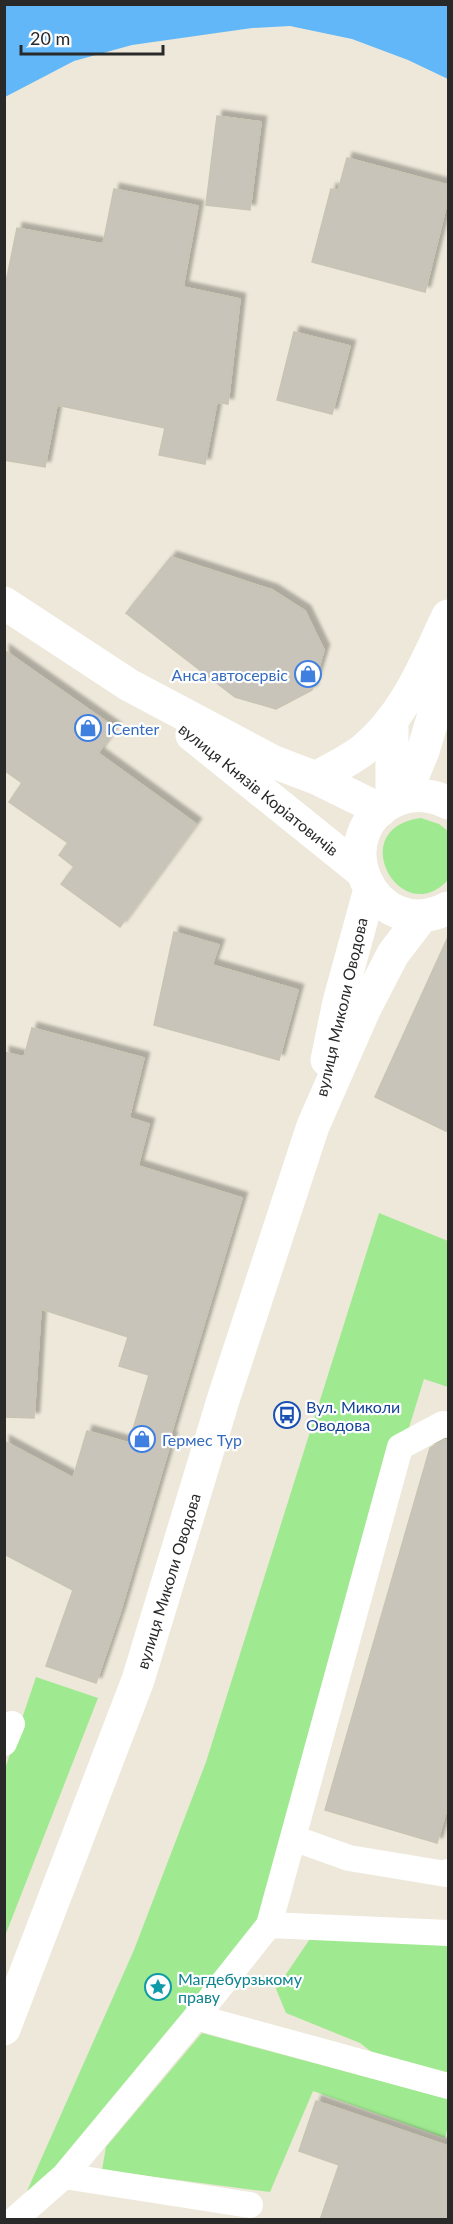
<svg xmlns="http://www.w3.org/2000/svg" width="453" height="2224" font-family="Lato,sans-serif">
	<defs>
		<filter id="shadow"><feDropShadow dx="5.5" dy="-5.5" stdDeviation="1.5" flood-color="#0004"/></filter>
	</defs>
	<rect width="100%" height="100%" fill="#ede8d9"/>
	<!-- green -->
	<path fill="#9fe990" d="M421 818 439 824 448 831V880C401 931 343 828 421 818Z
		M379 1213 448 1241V1387L424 1379 306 1761 269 1925 38 2198 27 2191 134 1950 206 1762Z
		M36 1677 98 1698 5 1936V1769Z
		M318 1927 448 1933V2086L396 2071 360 2043 286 2013 276 1989Z
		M202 2033 448 2099V2126L445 2138 313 2091 270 2192 102 2170 106 2147Z"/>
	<!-- water -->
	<path fill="#62b7f9" d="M5 4 448 5V79L408 60 352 39 290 26 252 28 132 45 74 61 5 97Z"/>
	<!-- building -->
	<path fill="#c8c4b9" stroke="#c8c4b3" stroke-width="1.5" filter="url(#shadow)" d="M217 116 261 122 250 210 206 205Z
		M347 158 448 185V199L425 292 312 262 331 189 338 191Z
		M114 189 198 206 183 287 240 299 228 404 217 402 205 464 159 455 165 428 57 405 45 467 4 460V292L17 228 103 244Z
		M294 332 350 346 332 414 277 400Z
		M171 557 272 590 305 611 324 650 312 690 276 709 235 697 126 613Z
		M4 650 115 728 98 753 196 824 120 927 61 884 74 867 59 855 68 843 9 802 22 783 4 770Z
		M174 932 219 945 212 965 298 990 279 1060 154 1025Z
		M448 937V1132L375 1097Z
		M32 1028 144 1058 129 1118 149 1124 138 1166 242 1198 170 1437 172 1438 120 1613 96 1683 46 1666 73 1590 4 1554V1441L73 1478 87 1431 129 1443 149 1375 119 1366 128 1337 41 1309 34 1418 4 1417V1052L24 1057Z
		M445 1440H448V1805L437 1843 325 1810 430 1448Z
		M316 2101 448 2146V2220H320L339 2165 299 2151Z"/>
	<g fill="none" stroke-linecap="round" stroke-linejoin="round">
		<!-- lane -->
		<path stroke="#fff" stroke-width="26" d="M4 1743 12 1724
			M293 1838 349 1858 446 1874 448 1872
			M269 1925 400 1447 443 1424 448 1425
			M196 2017 448 2086
			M64 2176 250 2205
			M14 2220 64 2176 196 2017 269 1925 448 1933"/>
		<!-- secondary -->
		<path stroke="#fff" stroke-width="33" d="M4 603 129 685 274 762 316 778 381 810
			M392 721V802
			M192 735 361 871
			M316 778C331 769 349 761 363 750 406 715 425 664 448 616
			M404 797 423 751 448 668
			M448 803C434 795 415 793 399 799 321 830 372 947 448 908
			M327 1060 339 1002 370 889
			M4 2029 138 1680 224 1397 313 1126 364 1010 393 954 422 916"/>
	</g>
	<!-- icons -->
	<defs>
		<symbol id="shop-ring" viewBox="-11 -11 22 22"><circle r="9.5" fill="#fff" stroke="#3f7fe0" stroke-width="1.5"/><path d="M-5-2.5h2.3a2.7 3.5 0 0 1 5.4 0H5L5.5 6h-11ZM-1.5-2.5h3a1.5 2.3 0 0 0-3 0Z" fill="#3f7fe0"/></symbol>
		<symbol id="bus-ring" viewBox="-11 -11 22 22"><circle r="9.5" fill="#fff" stroke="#1a4fb4" stroke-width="1.5"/><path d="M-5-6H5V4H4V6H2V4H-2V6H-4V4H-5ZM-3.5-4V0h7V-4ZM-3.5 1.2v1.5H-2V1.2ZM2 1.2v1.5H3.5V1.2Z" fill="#1a4fb4"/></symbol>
		<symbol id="sight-ring" viewBox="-11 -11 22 22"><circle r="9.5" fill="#fff" stroke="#0f9aa8" stroke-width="1.5"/><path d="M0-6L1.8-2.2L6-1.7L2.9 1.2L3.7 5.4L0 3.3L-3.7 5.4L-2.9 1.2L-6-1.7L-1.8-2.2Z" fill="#0f9aa8"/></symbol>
	</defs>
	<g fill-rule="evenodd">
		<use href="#shop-ring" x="293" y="659" width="30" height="30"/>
		<use href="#shop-ring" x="73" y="713" width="30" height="30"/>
		<use href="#bus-ring" x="272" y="1400" width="30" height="30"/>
		<use href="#shop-ring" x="127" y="1424" width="30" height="30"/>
		<use href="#sight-ring" x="143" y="1972" width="30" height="30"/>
	</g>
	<g text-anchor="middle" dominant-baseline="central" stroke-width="4.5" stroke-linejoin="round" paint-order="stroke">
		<!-- shop labels -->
		<g font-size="16" fill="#366cbe" stroke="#fff" text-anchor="start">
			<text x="288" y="674" text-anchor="end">Анса автосервіс</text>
			<text x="107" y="728">ICenter</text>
			<text x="162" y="1439">Гермес Тур</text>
		</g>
		<!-- street labels -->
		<g font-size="16" fill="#292929" stroke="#fff">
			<text transform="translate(259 789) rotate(39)">вулиця Князів Коріатовичів</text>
			<text transform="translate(341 1007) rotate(-77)">вулиця Миколи Оводова</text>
			<text transform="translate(168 1581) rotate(-73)">вулиця Миколи Оводова</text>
		</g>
		<!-- transit labels -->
		<g font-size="16" fill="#164399" stroke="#fff" text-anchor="start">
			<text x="306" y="1406">Вул. Миколи<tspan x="306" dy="18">Оводова</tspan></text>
		</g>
		<!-- culture labels -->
		<g font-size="16" fill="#0d838f" stroke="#fff" text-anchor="start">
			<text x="178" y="1978">Магдебурзькому<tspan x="178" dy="18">праву</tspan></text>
		</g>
	</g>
	<!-- border -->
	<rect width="453" height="2224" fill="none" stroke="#292929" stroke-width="12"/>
	<!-- scale -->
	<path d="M21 45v9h142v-9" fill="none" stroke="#292929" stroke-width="3"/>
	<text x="30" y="45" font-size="18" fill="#292929" stroke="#ffffff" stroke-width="4.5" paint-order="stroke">20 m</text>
</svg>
